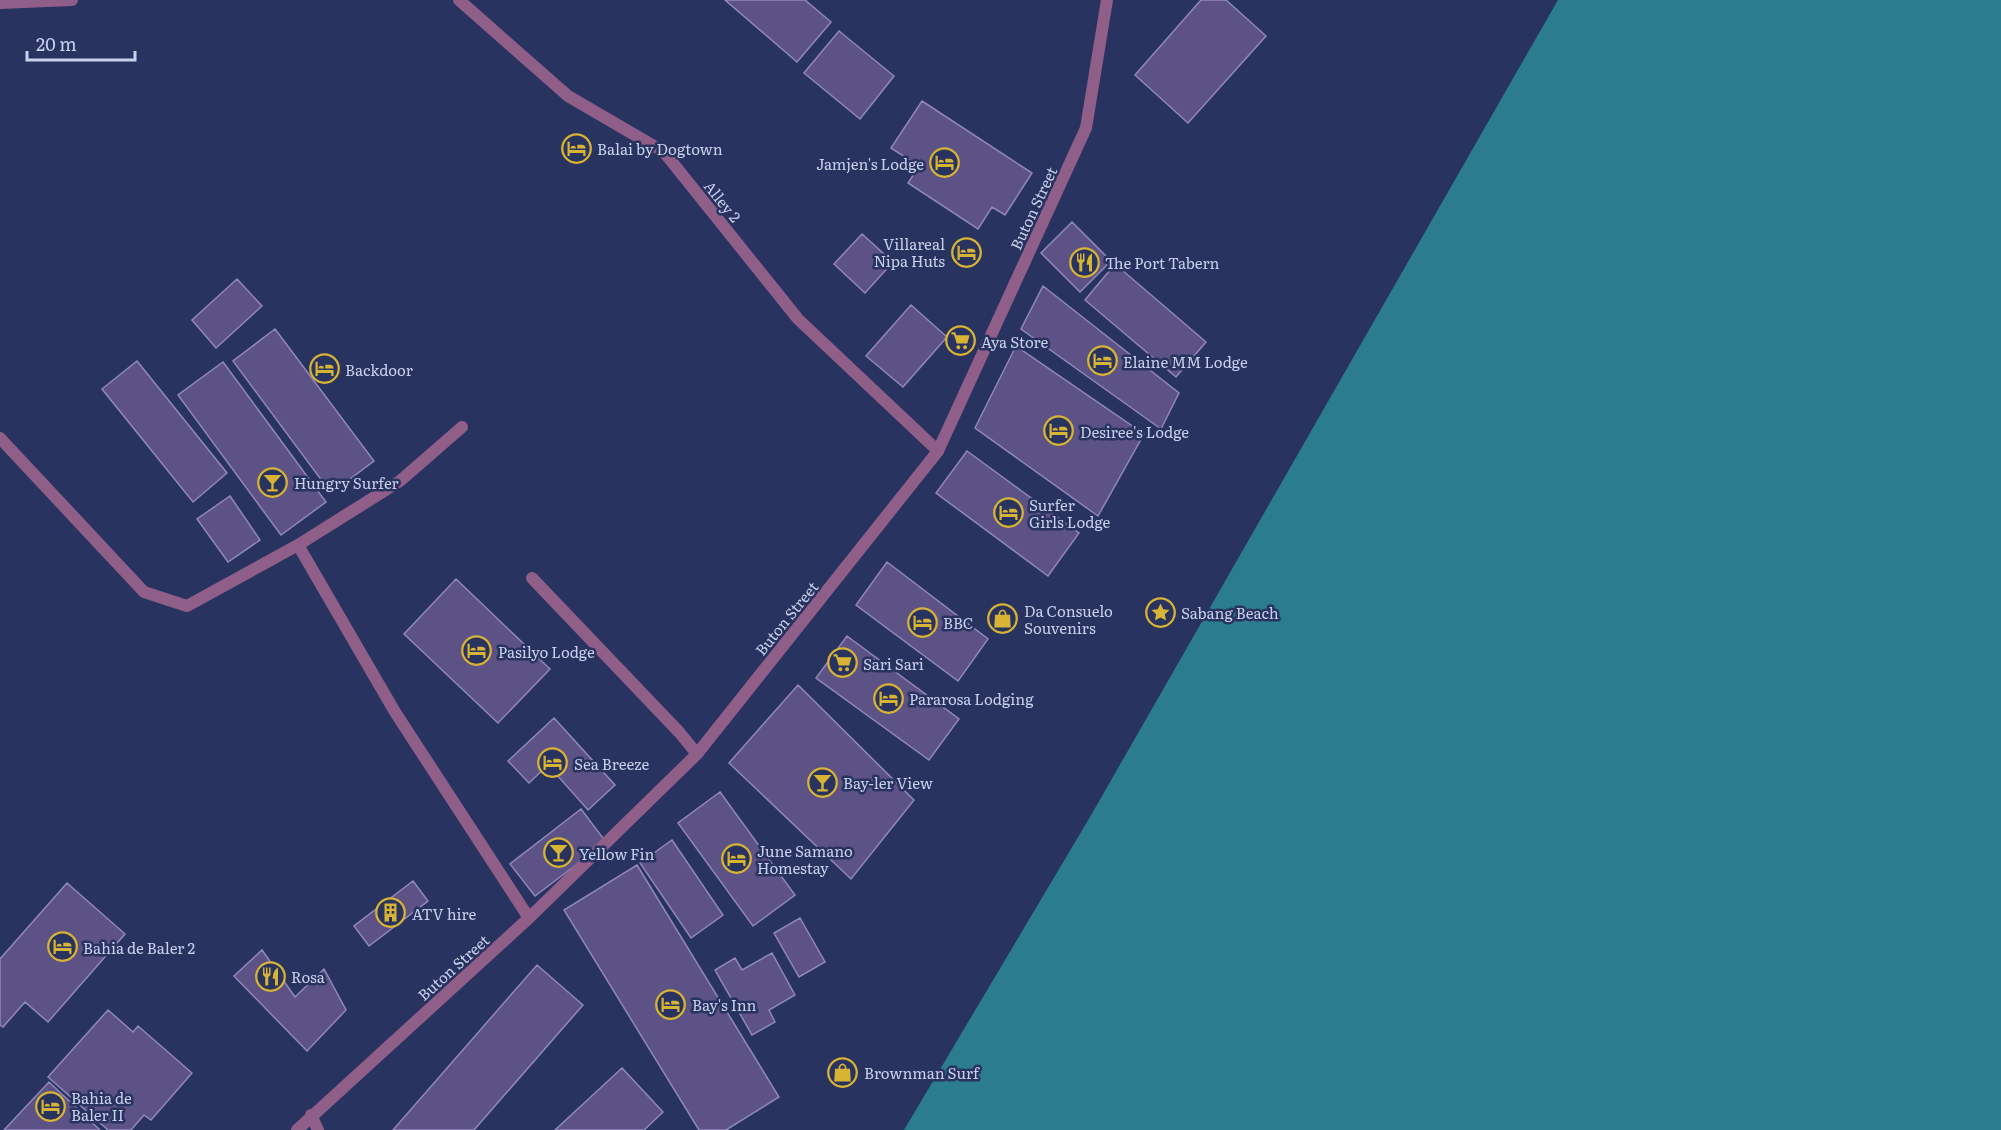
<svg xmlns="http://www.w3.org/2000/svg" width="2001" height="1130" font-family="Literata,serif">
	<rect width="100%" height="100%" fill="#293360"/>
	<!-- water -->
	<path fill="#2b7d8d" d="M1558 0H2001V1130H904L1090 817Z"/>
	<!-- building -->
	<path fill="#5c5285" stroke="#9187bd" stroke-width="1.5" d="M725 0H805L831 22 797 62Z
		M1201 0H1226L1266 36 1188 123 1135 75Z
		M839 31 894 76 860 119 804 73Z
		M922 101 1032 173 1005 215 992 207 978 229 908 183 919 166 891 148Z
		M1072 222 1111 261 1080 292 1041 253Z
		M862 234 893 262 865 293 834 264Z
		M1115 264 1206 342 1176 377 1085 300Z
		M237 279 262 306 216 348 192 320Z
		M1043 286 1179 393 1161 429 1021 329Z
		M911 305 947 337 903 387 866 356Z
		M275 329 374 461 331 493 233 361Z
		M1016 346 1144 434 1098 516 975 428Z
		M137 361 227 473 193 502 102 389Z
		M223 362 326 502 281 535 178 395Z
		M967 451 1079 533 1048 576 936 493Z
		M230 496 260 540 228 562 197 519Z
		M887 562 988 639 958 681 856 605Z
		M456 579 550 669 498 723 404 634Z
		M847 636 959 719 929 760 816 678Z
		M798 685 914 800 851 879 729 763Z
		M554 718 615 785 588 810 548 765 529 783 508 761Z
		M720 792 795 895 753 926 678 823Z
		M581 809 606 842 535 896 510 864Z
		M672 840 723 915 691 938 640 863Z
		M637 865 779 1097 726 1130H699L564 910Z
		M413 881 428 901 369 946 354 926Z
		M67 883 125 934 48 1022 25 1002 3 1027 0 1025V959Z
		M800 918 825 962 799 977 774 933Z
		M262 950 295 997 324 969 346 1010 307 1051 234 976Z
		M772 953 795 995 769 1010 775 1022 752 1035 715 970 735 958 742 970Z
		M537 965 583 1005 474 1130H393Z
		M108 1010 133 1032 138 1026 192 1073 151 1120 144 1115 131 1130H108L48 1077Z
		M622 1068 663 1112 644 1130H555Z
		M49 1082 100 1130H4Z"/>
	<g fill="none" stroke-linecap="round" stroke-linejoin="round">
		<!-- lane -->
		<path stroke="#905f89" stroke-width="12" d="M459 0 568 96 664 152 798 319 938 451
			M311 1115 318 1130"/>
		<!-- street -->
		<path stroke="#905f89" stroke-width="12" d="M0 3 72 0
			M0 438 144 592 187 606 298 545 400 481 462 427
			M298 545 395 712 529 918
			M532 578 679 732 697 754
			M297 1130 529 918 697 754 938 451 1086 128 1107 0"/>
	</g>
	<!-- icons -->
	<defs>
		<symbol id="hotel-ring" viewBox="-11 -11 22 22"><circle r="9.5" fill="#293360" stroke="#d8b434" stroke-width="1.5"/><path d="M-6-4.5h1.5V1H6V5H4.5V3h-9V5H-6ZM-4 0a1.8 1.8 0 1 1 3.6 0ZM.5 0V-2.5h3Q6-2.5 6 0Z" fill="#d8b434"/></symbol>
		<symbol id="restaurant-ring" viewBox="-11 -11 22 22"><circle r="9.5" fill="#293360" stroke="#d8b434" stroke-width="1.5"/><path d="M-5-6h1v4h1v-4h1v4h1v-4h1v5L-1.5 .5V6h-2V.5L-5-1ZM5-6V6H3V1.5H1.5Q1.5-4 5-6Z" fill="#d8b434"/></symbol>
		<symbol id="supermarket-ring" viewBox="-11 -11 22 22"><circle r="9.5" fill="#293360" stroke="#d8b434" stroke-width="1.5"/><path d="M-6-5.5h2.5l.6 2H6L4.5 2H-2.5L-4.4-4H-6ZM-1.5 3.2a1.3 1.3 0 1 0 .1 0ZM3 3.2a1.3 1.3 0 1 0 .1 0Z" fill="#d8b434"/></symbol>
		<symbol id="bar-ring" viewBox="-11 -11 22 22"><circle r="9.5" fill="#293360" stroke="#d8b434" stroke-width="1.5"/><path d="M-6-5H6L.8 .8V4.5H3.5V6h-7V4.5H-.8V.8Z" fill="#d8b434"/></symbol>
		<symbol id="sight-ring" viewBox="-11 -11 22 22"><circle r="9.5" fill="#293360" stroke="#d8b434" stroke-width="1.5"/><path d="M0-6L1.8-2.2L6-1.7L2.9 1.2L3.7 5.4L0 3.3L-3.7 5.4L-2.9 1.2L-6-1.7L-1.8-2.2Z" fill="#d8b434"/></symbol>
		<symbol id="shop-ring" viewBox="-11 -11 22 22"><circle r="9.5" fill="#293360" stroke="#d8b434" stroke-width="1.5"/><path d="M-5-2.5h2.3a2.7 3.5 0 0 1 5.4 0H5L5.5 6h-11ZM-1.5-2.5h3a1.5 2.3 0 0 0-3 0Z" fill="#d8b434"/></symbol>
		<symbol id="building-ring" viewBox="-11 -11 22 22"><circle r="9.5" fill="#293360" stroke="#d8b434" stroke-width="1.5"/><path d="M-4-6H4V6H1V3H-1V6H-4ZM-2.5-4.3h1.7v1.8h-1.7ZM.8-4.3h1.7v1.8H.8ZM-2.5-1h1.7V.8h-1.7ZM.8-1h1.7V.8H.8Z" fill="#d8b434"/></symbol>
	</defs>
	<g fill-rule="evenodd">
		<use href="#hotel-ring" x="560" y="132" width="33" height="33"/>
		<use href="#hotel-ring" x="928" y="146" width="33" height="33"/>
		<use href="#hotel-ring" x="950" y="236" width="33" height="33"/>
		<use href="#restaurant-ring" x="1068" y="246" width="33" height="33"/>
		<use href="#supermarket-ring" x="944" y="324" width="33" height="33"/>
		<use href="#hotel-ring" x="1086" y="344" width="33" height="33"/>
		<use href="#hotel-ring" x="308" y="352" width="33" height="33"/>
		<use href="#hotel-ring" x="1042" y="414" width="33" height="33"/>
		<use href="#bar-ring" x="256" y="466" width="33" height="33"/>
		<use href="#hotel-ring" x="992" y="496" width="33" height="33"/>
		<use href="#sight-ring" x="1144" y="596" width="33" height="33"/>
		<use href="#shop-ring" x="986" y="602" width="33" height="33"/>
		<use href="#hotel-ring" x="906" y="606" width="33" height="33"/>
		<use href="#hotel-ring" x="460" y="634" width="33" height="33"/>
		<use href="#supermarket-ring" x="826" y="646" width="33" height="33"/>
		<use href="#hotel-ring" x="872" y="682" width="33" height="33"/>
		<use href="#hotel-ring" x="536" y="746" width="33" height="33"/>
		<use href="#bar-ring" x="806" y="766" width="33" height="33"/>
		<use href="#bar-ring" x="542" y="836" width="33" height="33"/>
		<use href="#hotel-ring" x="720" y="842" width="33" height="33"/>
		<use href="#building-ring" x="374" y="896" width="33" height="33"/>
		<use href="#hotel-ring" x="46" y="930" width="33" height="33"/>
		<use href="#restaurant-ring" x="254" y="960" width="33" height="33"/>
		<use href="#hotel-ring" x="654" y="988" width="33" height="33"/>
		<use href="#shop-ring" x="826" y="1056" width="33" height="33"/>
		<use href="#hotel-ring" x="34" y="1090" width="33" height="33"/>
	</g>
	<g text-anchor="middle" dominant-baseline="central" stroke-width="5" stroke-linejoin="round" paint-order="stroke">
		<!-- poi labels -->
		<g font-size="15" fill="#c8d0ec" stroke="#293360" text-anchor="start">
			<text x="597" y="148">Balai by Dogtown</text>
			<text x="924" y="163" text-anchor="end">Jamjen's Lodge</text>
			<text x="945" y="243" text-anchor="end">Villareal<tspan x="945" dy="17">Nipa Huts</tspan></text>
			<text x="1105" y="262">The Port Tabern</text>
			<text x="981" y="341">Aya Store</text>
			<text x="1123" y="361">Elaine MM Lodge</text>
			<text x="345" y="369">Backdoor</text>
			<text x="1080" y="431">Desiree's Lodge</text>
			<text x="294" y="482">Hungry Surfer</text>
			<text x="1029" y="504">Surfer<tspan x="1029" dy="17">Girls Lodge</tspan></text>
			<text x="1024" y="610">Da Consuelo<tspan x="1024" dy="17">Souvenirs</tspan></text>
			<text x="1181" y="612">Sabang Beach</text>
			<text x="943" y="622">BBC</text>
			<text x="498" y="651">Pasilyo Lodge</text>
			<text x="863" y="663">Sari Sari</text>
			<text x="909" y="698">Pararosa Lodging</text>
			<text x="574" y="763">Sea Breeze</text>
			<text x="843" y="782">Bay-ler View</text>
			<text x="757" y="850">June Samano<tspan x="757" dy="17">Homestay</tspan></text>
			<text x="579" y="853">Yellow Fin</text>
			<text x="412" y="913">ATV hire</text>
			<text x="83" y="947">Bahia de Baler 2</text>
			<text x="291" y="976">Rosa</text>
			<text x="692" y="1004">Bay's Inn</text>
			<text x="864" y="1072">Brownman Surf</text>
			<text x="71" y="1097">Bahia de<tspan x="71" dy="17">Baler II</tspan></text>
		</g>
		<!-- street labels -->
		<g font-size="15" fill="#c8d0ec" stroke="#293360">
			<text transform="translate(723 201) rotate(51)">Alley 2</text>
			<text transform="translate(1033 208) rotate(-65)">Buton Street</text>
			<text transform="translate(786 618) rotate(-51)">Buton Street</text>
			<text transform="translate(453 967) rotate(-42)">Buton Street</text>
		</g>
	</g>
	<!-- scale -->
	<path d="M27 51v9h108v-9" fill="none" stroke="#c8d0ec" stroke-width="3"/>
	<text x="36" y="51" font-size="18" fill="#c8d0ec" stroke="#293360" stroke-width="4.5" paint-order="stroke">20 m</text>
</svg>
